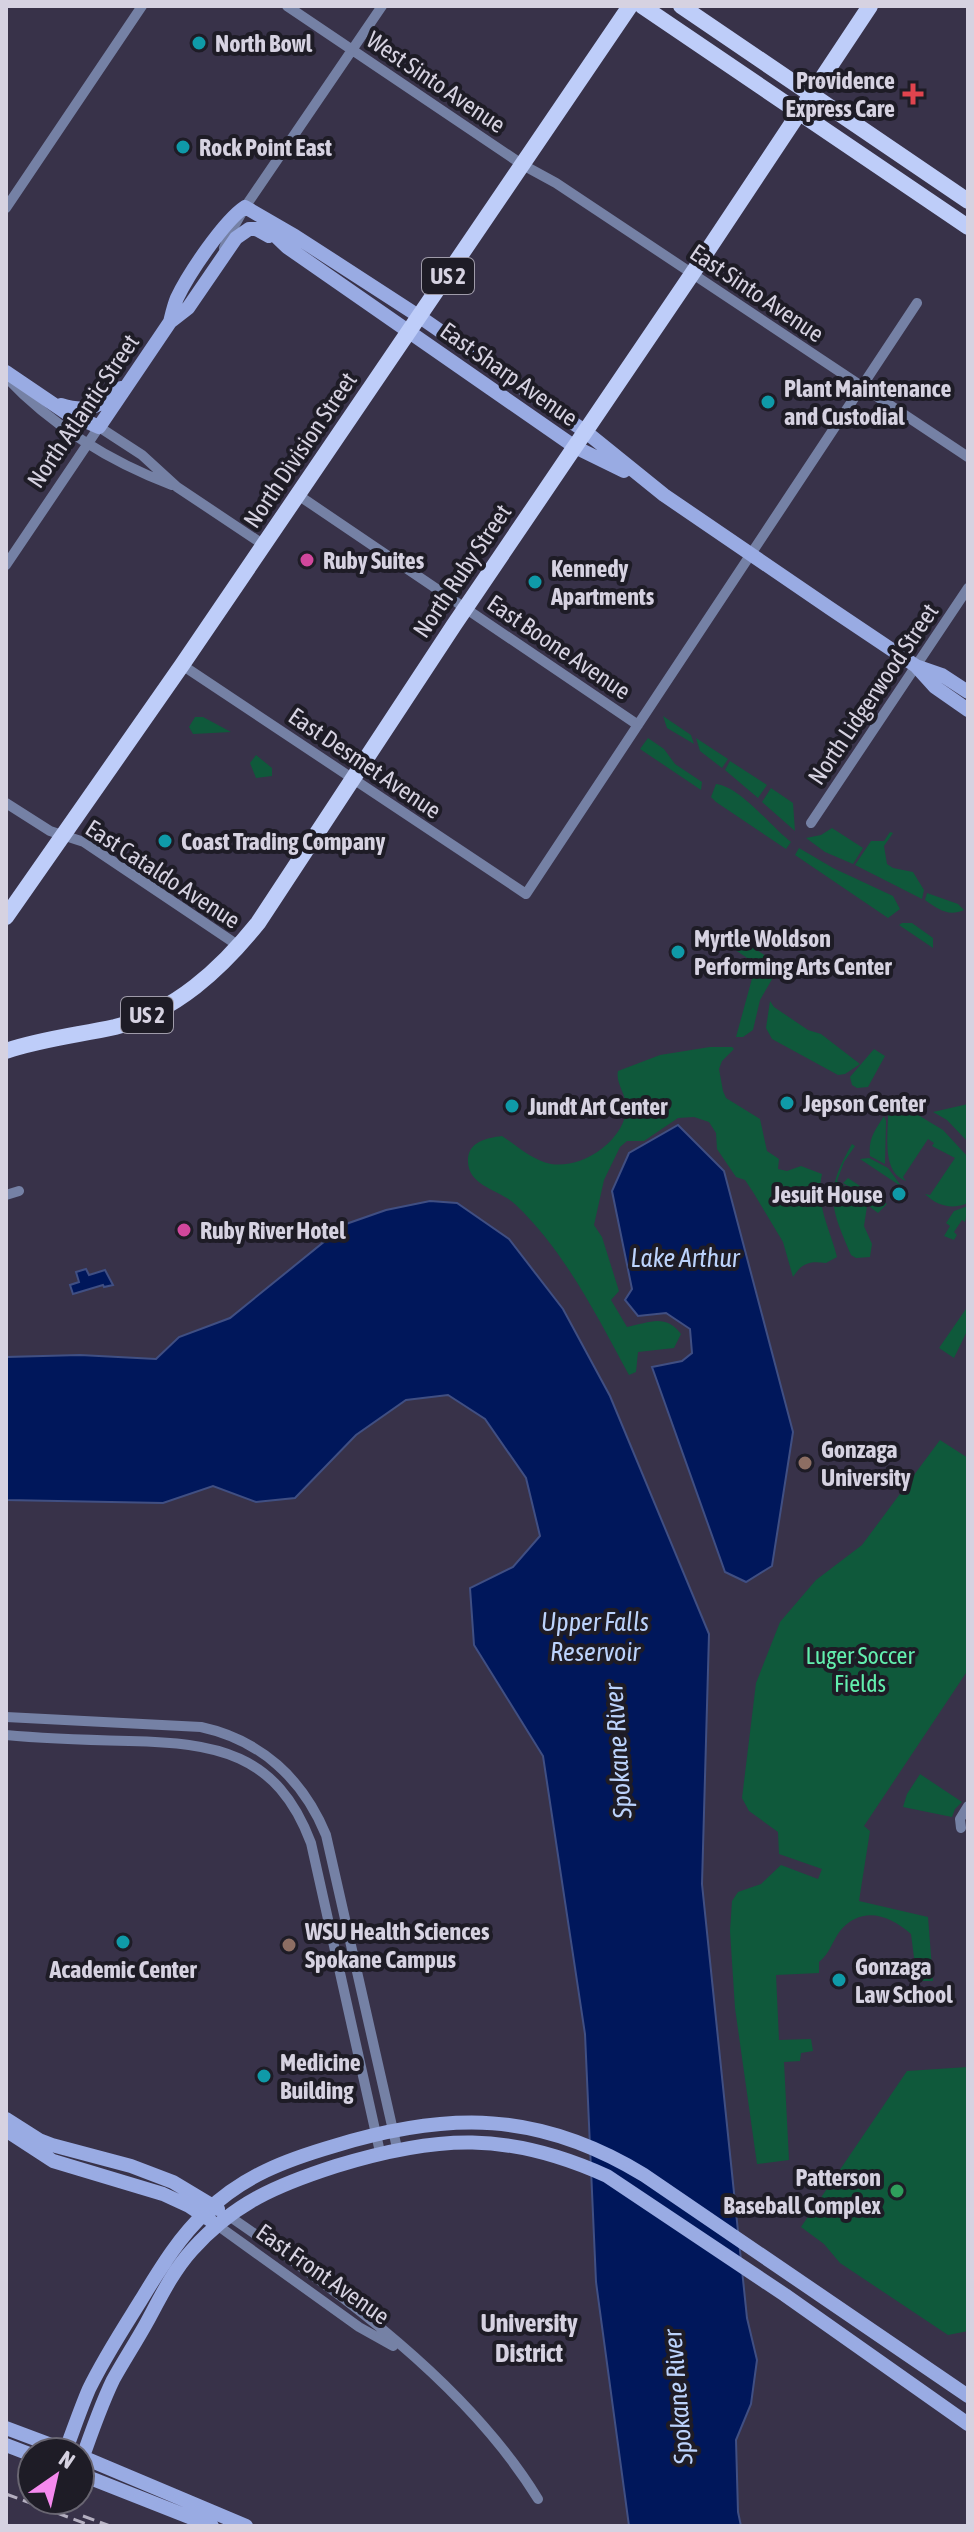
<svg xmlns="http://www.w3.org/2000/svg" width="974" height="2532" font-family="'Asap Condensed',sans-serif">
	<rect width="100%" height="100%" fill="#383249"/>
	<!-- green -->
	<path fill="#0f593b" d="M663 716 691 735 694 744 667 728Z
		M195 717H203L231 732 193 734 189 727Z
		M648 738 664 749 675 764 702 782 701 790 640 749Z
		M696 738 728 759 722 768 700 751Z
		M256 755 272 768V776L256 778 250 763Z
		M730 761 767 785 758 798 725 770Z
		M716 784C741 787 770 826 791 842L786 849 716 802 711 797Z
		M771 788 793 803 795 831 762 802Z
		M832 828 863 848 853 864 825 852 806 838 821 835Z
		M890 832 893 833 884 846 887 864 893 868 913 872 924 890 922 899 855 865 871 841H884Z
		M799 848 833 868 893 896 900 909 888 918 795 855Z
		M927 893 958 904 964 910C948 917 938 909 925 900Z
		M902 923H912L933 938V948L899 925Z
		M737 937 775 962 778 969 760 1000 753 1030 743 1037H736L756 964 731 947 733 938Z
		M770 1001 774 1007 808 1030 821 1034 860 1064 845 1074 838 1075 772 1039 766 1028Z
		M710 1047H732L734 1049 722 1061 719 1069 723 1091 726 1098 760 1119 767 1151 779 1159 778 1169 787 1171 801 1166 822 1174C815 1205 830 1228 837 1257L826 1263C809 1261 802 1263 793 1277L783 1242 753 1192 745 1180 736 1177 717 1149 716 1133 709 1122 694 1117 678 1118 644 1141H627L620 1147 604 1180 594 1225 602 1237 619 1291 611 1300 627 1327C649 1323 665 1313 681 1334L674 1348 638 1352 636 1372 629 1375C597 1316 565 1252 516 1205 501 1190 469 1187 468 1162 467 1142 486 1138 502 1136 516 1145 533 1161 551 1164 581 1169 621 1143 626 1112 629 1097 615 1085 618 1071L660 1055Z
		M874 1049 885 1056 868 1087 857 1088 852 1085 850 1077Z
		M968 1104V1142L947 1120 933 1112Z
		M888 1110 918 1115 943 1130 968 1157V1203C952 1210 937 1206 925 1194L930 1195 955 1158 932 1146 934 1143 928 1139 903 1177 906 1181C880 1172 889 1131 888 1110Z
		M884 1116 886 1121 885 1164 870 1156C868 1139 875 1130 884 1116Z
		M852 1144 855 1146 844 1162 837 1181 868 1200 864 1226 872 1244 870 1257 856 1258 851 1255C830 1206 824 1192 852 1144Z
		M869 1158 888 1168 902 1187 860 1159Z
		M848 1178 887 1204 878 1213 870 1207C872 1190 854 1191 843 1183Z
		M968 1206 965 1222 962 1220 954 1232 957 1235 954 1240 944 1236 950 1226 946 1223 954 1211Z
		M968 1306V1329L954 1358 939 1348Z
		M940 1440 968 1458V1670L864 1826 870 1831 859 1901 928 1917 933 1981H917L911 1934C889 1915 862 1905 840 1931 832 1942 830 1953 819 1962V1973L776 1975 779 2040 811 2039 813 2051 801 2053 800 2061 784 2062 789 2160 757 2164 735 2008 730 1931 732 1901 738 1892 761 1884 781 1865 818 1879 822 1869 779 1854 778 1832 749 1811 742 1798 756 1683 780 1622 816 1580 862 1545Z
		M920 1774 962 1802 955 1809 952 1817 903 1807 907 1794Z
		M968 2067V2331L948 2335 840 2263 824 2244 801 2227 907 2071Z"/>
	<!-- water -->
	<path fill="#00175b" stroke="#404f83" stroke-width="2" d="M678 1125 724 1171 793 1432 772 1566 746 1582 725 1572 652 1367 682 1361 692 1353 690 1329 666 1313 638 1316 625 1300 632 1289 612 1191 629 1153Z
		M430 1201 457 1203 509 1239 563 1309 610 1396 709 1634 702 1884 747 2318 757 2360 751 2404 736 2440 738 2512 741 2526H629L596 2282 585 2034 543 1756 474 1645 470 1588 513 1567 540 1536 526 1478 485 1419 448 1395 406 1400 356 1435 295 1498 256 1502 213 1486 163 1503 6 1500V1357L80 1355 156 1359 179 1337 230 1318 346 1224 386 1210Z
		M86 1269 89 1275 105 1270 113 1285 104 1287 103 1285 73 1294 70 1285 79 1282 76 1272Z"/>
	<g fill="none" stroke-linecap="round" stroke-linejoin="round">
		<!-- street -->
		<path stroke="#7581a5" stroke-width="10" d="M287 6 523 165 556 183 968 457
			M6 208 142 6
			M224 248 228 237 245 207 382 6
			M6 377C51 425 110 462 172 485
			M298 495 638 725
			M6 565 99 427 142 455 177 487 264 545
			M182 665 526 894 917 303
			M6 803 50 831 84 842 239 946
			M811 823 968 588
			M6 1195 19 1191
			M6 1717 201 1727C261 1740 303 1779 326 1835L397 2148
			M6 1735C47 1739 88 1740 129 1741 215 1743 277 1752 311 1843L380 2152
			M961 1828 960 1819 968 1806
			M229 2216C339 2292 467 2383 538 2499
			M217 2225 359 2327 393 2346"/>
		<!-- secondary -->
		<path stroke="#99abe3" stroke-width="14" d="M245 207 295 236 420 317 586 432 664 495 831 609 916 666 942 675 968 692
			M263 224 287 247 575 447 624 471
			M170 322C172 314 174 305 177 298 189 273 224 221 245 207
			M6 372 65 412 99 427 170 322 188 308 236 238 249 229H256L269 236
			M61 405C90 414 99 406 121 388
			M916 666 935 687 968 710
			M6 2119 39 2140 52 2145 131 2166 173 2182 218 2209
			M10 2133 53 2161 163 2194 189 2206 210 2220
			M6 2428 70 2452
			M6 2445 32 2455
			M65 2452C73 2431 80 2410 89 2389 104 2358 123 2329 141 2300 160 2269 179 2237 206 2212 243 2176 286 2160 334 2146 449 2111 539 2111 644 2175L968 2396
			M80 2456 246 2526
			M80 2465C90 2436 100 2407 113 2380 124 2360 136 2342 147 2322 160 2298 173 2271 192 2250 234 2203 277 2185 336 2166 437 2135 508 2131 607 2176L785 2295 968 2424
			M80 2474 212 2526"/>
		<!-- primary -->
		<path stroke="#becdf9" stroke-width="16" d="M642 6 968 227
			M681 6 968 201
			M6 917 182 665 630 6
			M6 1051C41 1039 79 1035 115 1027 175 1012 221 969 258 923L454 625 692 274 870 6"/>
		<!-- rail -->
		<path stroke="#b4afc0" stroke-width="3" stroke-dasharray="12 6" stroke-linecap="butt" d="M6 2494 92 2526
			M83 2516 110 2526"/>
	</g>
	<!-- markers -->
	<g fill="#0f9aa8" stroke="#1e1c26" stroke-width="3">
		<circle cx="199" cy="43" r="8"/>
		<circle cx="183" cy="147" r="8"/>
		<circle cx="768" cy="402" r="8"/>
		<circle cx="535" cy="582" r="8"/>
		<circle cx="165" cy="841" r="8"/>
		<circle cx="678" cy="952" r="8"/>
		<circle cx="787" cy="1103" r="8"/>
		<circle cx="512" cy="1106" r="8"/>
		<circle cx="899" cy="1194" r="8"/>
		<circle cx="123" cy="1942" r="8"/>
		<circle cx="839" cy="1980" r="8"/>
		<circle cx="264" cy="2076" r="8"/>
	</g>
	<path fill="#e0444e" stroke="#1e1c26" stroke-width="3" d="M909 82h8v8h8v8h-8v8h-8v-8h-8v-8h8z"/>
	<g fill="#d1479c" stroke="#1e1c26" stroke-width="3">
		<circle cx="307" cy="560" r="8"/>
		<circle cx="184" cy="1230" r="8"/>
	</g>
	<g fill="#8d6e63" stroke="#1e1c26" stroke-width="3">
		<circle cx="805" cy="1463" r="8"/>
		<circle cx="289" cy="1945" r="8"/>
	</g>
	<circle fill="#2e9e5b" stroke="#1e1c26" stroke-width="3" cx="897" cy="2191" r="8"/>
	<g text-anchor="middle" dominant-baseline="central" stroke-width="8" stroke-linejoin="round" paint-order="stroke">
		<!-- shield labels -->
		<g fill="#1e1c26" stroke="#9f9ba9" stroke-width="2">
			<rect x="422" y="258" width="52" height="36" rx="6"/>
			<rect x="121" y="997" width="52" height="36" rx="6"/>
		</g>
		<g font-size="22" font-weight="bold" fill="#d6d2e1">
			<text x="448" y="276">US 2</text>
			<text x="147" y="1015">US 2</text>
		</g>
		<!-- poi labels -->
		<g font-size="24" font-weight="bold" fill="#d6d2e1" stroke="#1e1c26" text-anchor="start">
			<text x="215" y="43">North Bowl</text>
			<text x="895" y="80" text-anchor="end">Providence<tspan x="895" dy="28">Express Care</tspan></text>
			<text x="199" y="147">Rock Point East</text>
			<text x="784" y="388">Plant Maintenance<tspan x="784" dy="28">and Custodial</tspan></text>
			<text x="323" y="560">Ruby Suites</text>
			<text x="551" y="568">Kennedy<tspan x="551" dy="28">Apartments</tspan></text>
			<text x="181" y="841">Coast Trading Company</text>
			<text x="694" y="938">Myrtle Woldson<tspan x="694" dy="28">Performing Arts Center</tspan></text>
			<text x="803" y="1103">Jepson Center</text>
			<text x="528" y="1106">Jundt Art Center</text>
			<text x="883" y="1194" text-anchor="end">Jesuit House</text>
			<text x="200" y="1230">Ruby River Hotel</text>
			<text x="821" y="1449">Gonzaga<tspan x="821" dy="28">University</tspan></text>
			<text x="305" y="1931">WSU Health Sciences<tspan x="305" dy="28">Spokane Campus</tspan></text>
			<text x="855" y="1966">Gonzaga<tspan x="855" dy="28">Law School</tspan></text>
			<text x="123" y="1969" text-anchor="middle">Academic Center</text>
			<text x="280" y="2062">Medicine<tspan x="280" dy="28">Building</tspan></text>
			<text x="881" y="2177" text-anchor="end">Patterson<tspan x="881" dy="28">Baseball Complex</tspan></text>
		</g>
		<!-- street labels -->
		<g font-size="24" fill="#d6d2e1" stroke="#1e1c26">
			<text transform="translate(436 82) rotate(34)">West Sinto Avenue</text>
			<text transform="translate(757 293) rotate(34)">East Sinto Avenue</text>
			<text transform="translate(509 374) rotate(35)">East Sharp Avenue</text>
			<text transform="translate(83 411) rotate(-56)">North Atlantic Street</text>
			<text transform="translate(300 450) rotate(-56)">North Division Street</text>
			<text transform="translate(462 571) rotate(-56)">North Ruby Street</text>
			<text transform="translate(559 647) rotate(34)">East Boone Avenue</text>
			<text transform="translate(873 694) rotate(-56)">North Lidgerwood Street</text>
			<text transform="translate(365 763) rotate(34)">East Desmet Avenue</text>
			<text transform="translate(163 874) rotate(33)">East Cataldo Avenue</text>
			<text transform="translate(323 2274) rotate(35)">East Front Avenue</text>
		</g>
		<!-- park labels -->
		<g font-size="24" fill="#62efae" stroke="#1e1c26">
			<text x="860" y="1655">Luger Soccer<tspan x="860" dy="28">Fields</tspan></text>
		</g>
		<!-- water labels -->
		<g font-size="26" font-style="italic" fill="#bcd3fc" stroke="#1e1c26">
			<text x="685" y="1258">Lake Arthur</text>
			<text x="595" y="1622">Upper Falls<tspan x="595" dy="30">Reservoir</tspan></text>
			<text transform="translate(618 1751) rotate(-94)">Spokane River</text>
			<text transform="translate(678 2397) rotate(-95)">Spokane River</text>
		</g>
		<!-- neighbourhood labels -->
		<g font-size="26" font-weight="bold" fill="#d6d2e1" stroke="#1e1c26">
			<text x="529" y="2323">University<tspan x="529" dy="30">District</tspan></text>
		</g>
	</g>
	<!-- border -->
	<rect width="974" height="2532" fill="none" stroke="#d6d2e1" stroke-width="16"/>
	<!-- north arrow -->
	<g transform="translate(56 2476) rotate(34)"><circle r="38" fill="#1e1c26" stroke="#686571" stroke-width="2"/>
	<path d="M0-6L14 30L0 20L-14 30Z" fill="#f589ee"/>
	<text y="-12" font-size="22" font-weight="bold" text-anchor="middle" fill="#d6d2e1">N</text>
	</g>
</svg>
